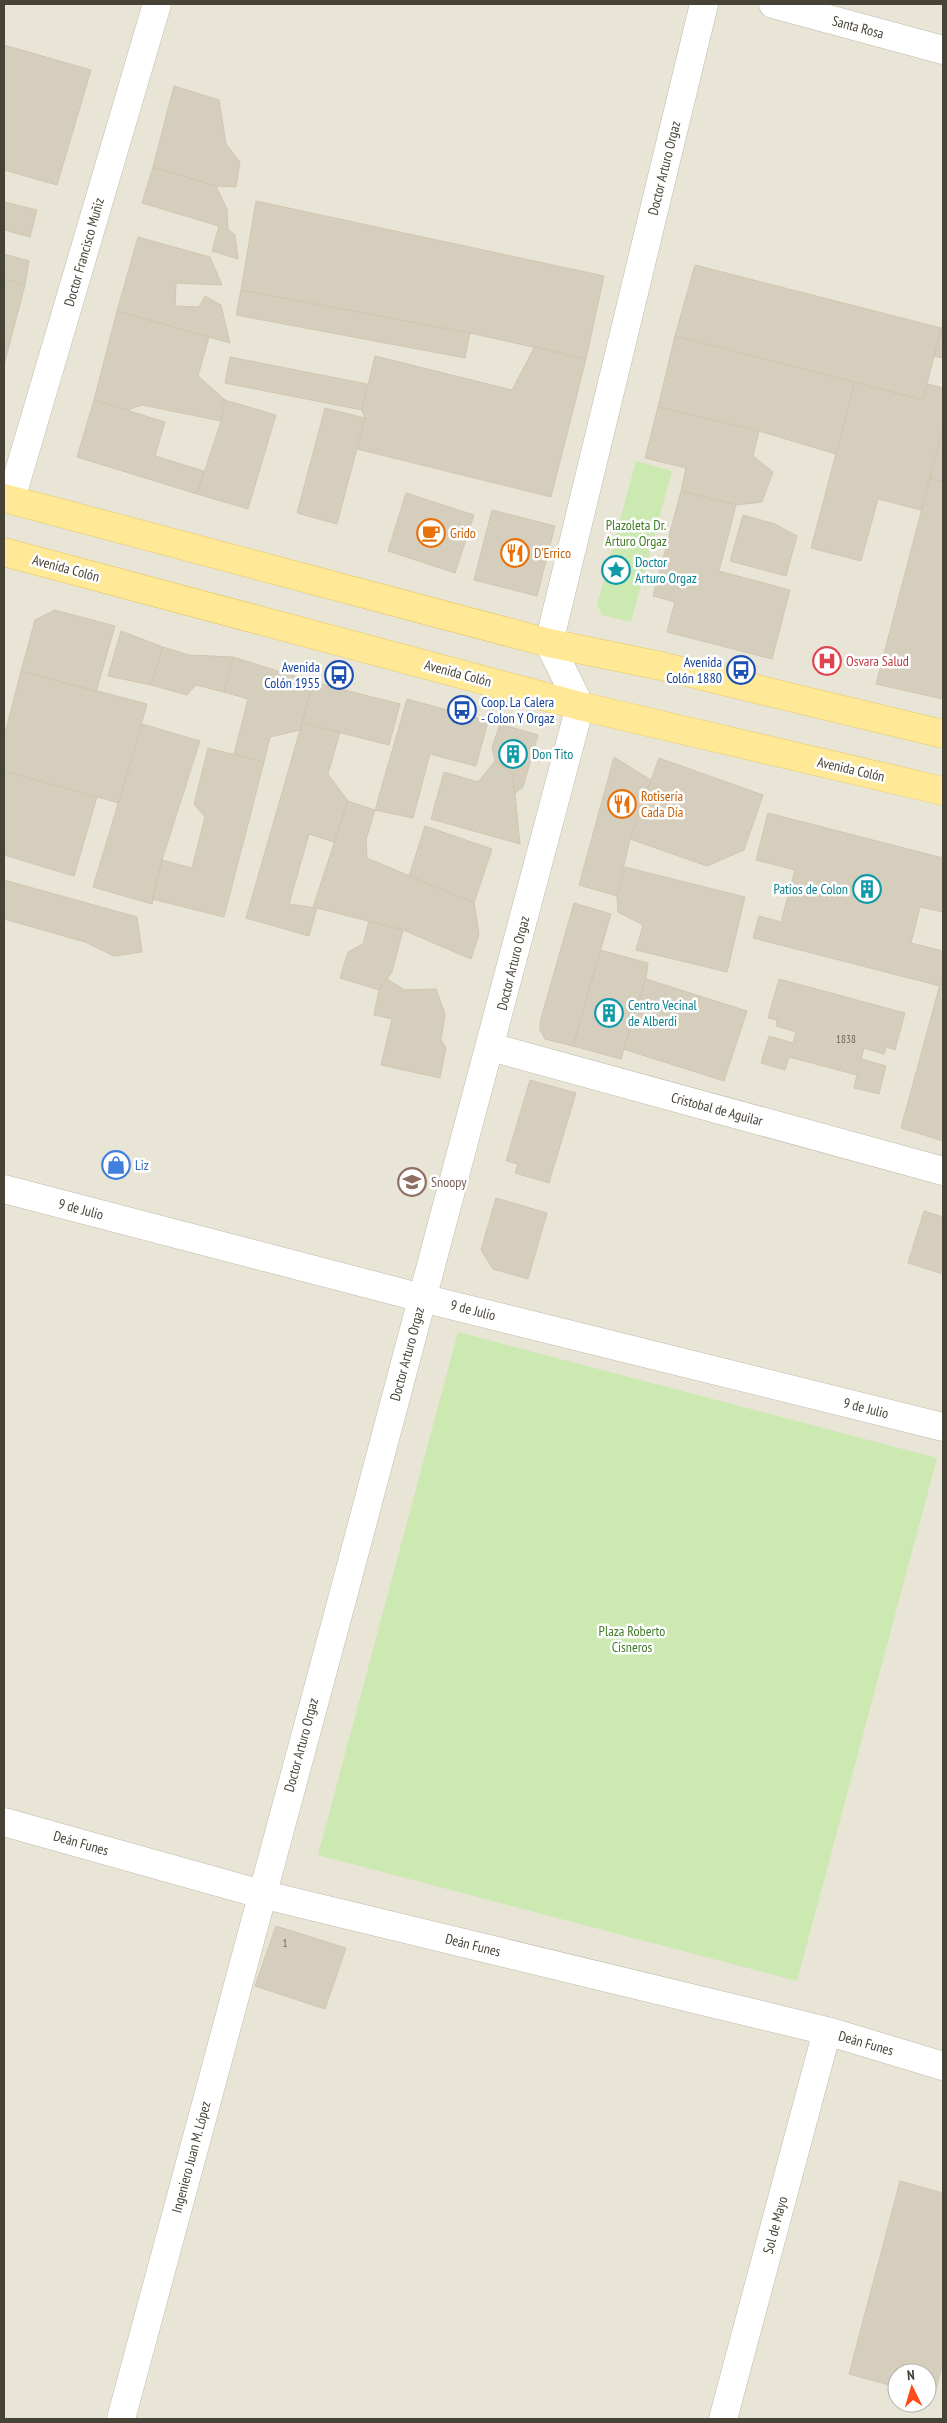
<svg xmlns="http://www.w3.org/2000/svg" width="947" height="2423" font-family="'PT Sans Narrow',sans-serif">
	<rect width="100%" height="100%" fill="#f4f1e8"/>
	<!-- residential -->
	<path fill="#e8e4d6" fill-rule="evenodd" d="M4 4H943V2419H4ZM897 2373H927V2403H897Z"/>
	<!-- green -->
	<path fill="#cbe9b0" d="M636 461 672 471 631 622 602 615 597 605Z
		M458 1332 937 1458 797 1981 318 1855Z"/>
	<!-- building -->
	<path fill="#d6cebd" stroke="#d1c6b0" d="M4 45 91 70 57 185 4 170Z
		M174 86 219 100 226 144 240 162 236 187 216 186 153 167Z
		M153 167 216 186 227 209 228 229 235 235 238 259 212 251 219 226 142 203Z
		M256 201 604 276 586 359 470 333 241 290Z
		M4 202 37 210 30 237 4 230Z
		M138 237 210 257 222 285 176 283 175 306 199 307 205 296 221 305 230 343 117 311Z
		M4 254 29 261 25 285 4 279Z
		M695 265 941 328 923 400 675 336Z
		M4 279 25 285 4 365Z
		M241 290 470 333 465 358 236 315Z
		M117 311 209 337 198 376 225 400 221 421 142 405 127 410 94 400Z
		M943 323V358L934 356Z
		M675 336 855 382 836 454 759 431 658 407Z
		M535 346 586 359 551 497 357 449 365 418 362 410 375 356 512 390Z
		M230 357 367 384 362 410 225 383Z
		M855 382 923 400 927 384 943 388V426L921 510 878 499 861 561 811 548Z
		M94 400 165 422 155 456 204 471 197 494 77 457Z
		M225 400 276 415 248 509 197 494 221 421Z
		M658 407 759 431 753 456 773 472 762 502 736 505 681 491 686 468 645 458Z
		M325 408 365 418 337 524 297 513Z
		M943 426V482L930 478Z
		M930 478 943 482V699L876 684Z
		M681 491 736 505 719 571 790 590 772 659 667 632 675 602 653 596Z
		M406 493 474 515 455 573 388 551Z
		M492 510 555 526 537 596 474 580Z
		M743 515 775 524 797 536 786 576 730 561Z
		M55 610 115 626 96 692 21 671 35 620Z
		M121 631 163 647 151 685 108 676Z
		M163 647 189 655 233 657 224 692 196 685 187 695 151 685Z
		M233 657 313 682 300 730 270 737 264 762 234 754 248 699 224 692Z
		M21 671 147 704 119 803 4 771V737Z
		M313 682 400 704 389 745 302 723Z
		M407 699 488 721 476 766 430 754 413 818 375 810Z
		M302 723 340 732 328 774 348 801 334 842 309 834 289 904 317 908 309 936 246 918Z
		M142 724 200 741 162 860 152 904 93 887Z
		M500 724 538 735 523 787 514 794 513 774 495 761 492 747Z
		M208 748 264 762 224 917 152 899 162 860 192 868 205 817 194 804Z
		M614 757 651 780 630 839 617 896 579 885Z
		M659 758 763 795 744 850 707 866 630 839Z
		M495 761 513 774 520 844 431 819 444 772 478 782Z
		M4 771 97 797 74 876 4 855Z
		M348 801 375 810 366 840 367 858 474 903 479 934 471 959 403 930 313 907Z
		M768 813 943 858V912L920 907 911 943 943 951V973L940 986 753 938 759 916 781 922 795 870 756 860Z
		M425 826 492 849 474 903 409 876Z
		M625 867 745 897 727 972 636 950 643 925 618 912 617 896Z
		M4 880 137 917 142 952 114 956 85 942 4 919Z
		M574 903 611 914 573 1046 545 1039 540 1030V1022Z
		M369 921 403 930 392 972 379 990 340 978 348 952 363 944Z
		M600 950 648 963 646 979 621 1059 573 1046Z
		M943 973V1141L901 1128Z
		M387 979 405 990 436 989 445 1014 441 1040 446 1048 440 1078 381 1065 392 1019 374 1015 379 990Z
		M646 979 747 1011 724 1081 623 1049Z
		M779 979 905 1013 895 1050 886 1047 884 1054 864 1048 861 1059 886 1066 879 1094 854 1088 857 1075 789 1057 785 1070 761 1063 769 1036 793 1043 796 1032 776 1026 777 1020 768 1018Z
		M530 1080 576 1093 549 1183 515 1173 518 1164 506 1161Z
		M496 1198 547 1213 528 1279 493 1269 481 1250Z
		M924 1211 943 1217V1274L908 1263Z
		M276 1926 346 1948 325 2009 255 1986Z
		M900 2181 943 2193V2363L934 2396 927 2395V2373H897V2387L849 2374Z"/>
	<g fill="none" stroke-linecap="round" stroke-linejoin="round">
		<defs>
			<path id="minor" d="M773 4 943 50
				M11 499 157 4
				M491 1047 943 1171
				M4 1189 422 1298 943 1427
				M4 1822 261 1894 827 2031 943 2066
				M121 2419C273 1848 432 1278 580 706L549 643 704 4
				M723 2419 827 2031"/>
			<path id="primary" d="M4 498 549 643 661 666 943 734
				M4 552 580 706 943 791"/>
		</defs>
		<!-- minor casing -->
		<use href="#minor" stroke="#c0baaa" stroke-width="29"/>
		<!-- primary casing -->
		<use href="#primary" stroke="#e6c864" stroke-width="29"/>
		<!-- minor -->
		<use href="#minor" stroke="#fff" stroke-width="28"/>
		<!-- primary -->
		<use href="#primary" stroke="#ffe996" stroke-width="28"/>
	</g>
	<!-- icons -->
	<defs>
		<symbol id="cafe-ring" viewBox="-11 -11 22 22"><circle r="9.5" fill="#fff" stroke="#e8710a" stroke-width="1.5"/><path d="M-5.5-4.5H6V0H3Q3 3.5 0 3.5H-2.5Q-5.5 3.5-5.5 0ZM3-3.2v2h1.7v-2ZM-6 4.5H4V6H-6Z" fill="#e8710a"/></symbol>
		<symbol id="restaurant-ring" viewBox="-11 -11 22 22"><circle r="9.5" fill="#fff" stroke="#e8710a" stroke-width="1.5"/><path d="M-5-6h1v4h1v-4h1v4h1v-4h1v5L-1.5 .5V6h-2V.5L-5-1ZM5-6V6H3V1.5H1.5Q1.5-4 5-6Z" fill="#e8710a"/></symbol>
		<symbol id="sight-ring" viewBox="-11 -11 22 22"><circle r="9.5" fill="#fff" stroke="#0f9aa8" stroke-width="1.5"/><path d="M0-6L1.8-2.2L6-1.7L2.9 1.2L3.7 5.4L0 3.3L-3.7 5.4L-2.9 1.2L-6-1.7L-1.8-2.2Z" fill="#0f9aa8"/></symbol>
		<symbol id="hospital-ring" viewBox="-11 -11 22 22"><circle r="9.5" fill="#fff" stroke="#e0444e" stroke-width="1.5"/><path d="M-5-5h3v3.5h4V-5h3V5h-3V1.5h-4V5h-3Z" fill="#e0444e"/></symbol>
		<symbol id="bus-ring" viewBox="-11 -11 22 22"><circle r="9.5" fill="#fff" stroke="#1a4fb4" stroke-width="1.5"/><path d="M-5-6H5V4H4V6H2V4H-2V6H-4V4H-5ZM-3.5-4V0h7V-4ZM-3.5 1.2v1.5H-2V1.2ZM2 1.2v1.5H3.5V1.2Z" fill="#1a4fb4"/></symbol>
		<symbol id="building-ring" viewBox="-11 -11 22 22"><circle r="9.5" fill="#fff" stroke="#0f9aa8" stroke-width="1.5"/><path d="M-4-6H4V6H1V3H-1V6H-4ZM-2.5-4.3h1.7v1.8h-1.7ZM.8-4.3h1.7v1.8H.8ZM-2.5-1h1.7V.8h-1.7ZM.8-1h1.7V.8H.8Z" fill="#0f9aa8"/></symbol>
		<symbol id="shop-ring" viewBox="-11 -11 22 22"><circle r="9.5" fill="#fff" stroke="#3f7fe0" stroke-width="1.5"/><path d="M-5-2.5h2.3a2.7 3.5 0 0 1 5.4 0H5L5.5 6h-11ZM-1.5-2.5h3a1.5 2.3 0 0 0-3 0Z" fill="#3f7fe0"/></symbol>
		<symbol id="school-ring" viewBox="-11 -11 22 22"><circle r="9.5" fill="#fff" stroke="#8d6e63" stroke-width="1.5"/><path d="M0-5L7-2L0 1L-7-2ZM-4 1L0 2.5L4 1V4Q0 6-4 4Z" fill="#8d6e63"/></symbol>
	</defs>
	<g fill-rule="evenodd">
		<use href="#cafe-ring" x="415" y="517" width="32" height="32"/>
		<use href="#restaurant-ring" x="499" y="537" width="32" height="32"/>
		<use href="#sight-ring" x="600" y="554" width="32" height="32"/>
		<use href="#hospital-ring" x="811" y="645" width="32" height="32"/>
		<use href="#bus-ring" x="725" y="654" width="32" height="32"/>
		<use href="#bus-ring" x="323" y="659" width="32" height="32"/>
		<use href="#bus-ring" x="446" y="694" width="32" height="32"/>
		<use href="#building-ring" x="497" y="738" width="32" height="32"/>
		<use href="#restaurant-ring" x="606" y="788" width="32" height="32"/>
		<use href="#building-ring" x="851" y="873" width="32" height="32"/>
		<use href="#building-ring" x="593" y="997" width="32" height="32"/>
		<use href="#shop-ring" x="100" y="1149" width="32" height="32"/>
		<use href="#school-ring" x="396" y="1166" width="32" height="32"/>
	</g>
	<g text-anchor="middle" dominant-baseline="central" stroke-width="5" stroke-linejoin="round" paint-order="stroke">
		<!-- number labels -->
		<g font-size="11" fill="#6b6558">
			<text x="846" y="1039">1838</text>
			<text x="285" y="1943">1</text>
		</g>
		<!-- street labels -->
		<g font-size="14" fill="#474236" stroke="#fff">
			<text transform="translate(858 27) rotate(15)">Santa Rosa</text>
			<text transform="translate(664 168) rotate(-76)">Doctor Arturo Orgaz</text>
			<text transform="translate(84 252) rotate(-74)">Doctor Francisco Muñiz</text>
			<text transform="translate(66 568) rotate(15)">Avenida Colón</text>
			<text transform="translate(458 673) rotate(15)">Avenida Colón</text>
			<text transform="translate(851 769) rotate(13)">Avenida Colón</text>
			<text transform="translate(513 963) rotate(-76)">Doctor Arturo Orgaz</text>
			<text transform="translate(717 1109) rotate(15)">Cristobal de Aguilar</text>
			<text transform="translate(81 1209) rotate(15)">9 de Julio</text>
			<text transform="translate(473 1310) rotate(14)">9 de Julio</text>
			<text transform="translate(407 1354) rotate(-75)">Doctor Arturo Orgaz</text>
			<text transform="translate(866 1408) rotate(14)">9 de Julio</text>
			<text transform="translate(301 1745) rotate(-75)">Doctor Arturo Orgaz</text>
			<text transform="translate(81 1843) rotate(16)">Deán Funes</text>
			<text transform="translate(473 1945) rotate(14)">Deán Funes</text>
			<text transform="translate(866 2043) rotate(16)">Deán Funes</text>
			<text transform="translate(191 2157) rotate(-75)">Ingeniero Juan M. López</text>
			<text transform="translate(775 2225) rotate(-75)">Sol de Mayo</text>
		</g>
		<!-- park labels -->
		<g font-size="14" fill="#417b28" stroke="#fff">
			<text x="636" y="525">Plazoleta Dr.<tspan x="636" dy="16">Arturo Orgaz</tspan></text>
			<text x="632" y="1631">Plaza Roberto<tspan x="632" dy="16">Cisneros</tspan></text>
		</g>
		<!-- food labels -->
		<g font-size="14" fill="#c56008" stroke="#fff" text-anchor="start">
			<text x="450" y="533">Grido</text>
			<text x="534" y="553">D'Errico</text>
			<text x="641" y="796">Rotisería<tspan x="641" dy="16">Cada Día</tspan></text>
		</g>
		<!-- culture labels -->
		<g font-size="14" fill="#0d838f" stroke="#fff" text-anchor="start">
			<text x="635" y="562">Doctor<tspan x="635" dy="16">Arturo Orgaz</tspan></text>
			<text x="532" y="754">Don Tito</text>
			<text x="848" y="889" text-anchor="end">Patios de Colon</text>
			<text x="628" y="1005">Centro Vecinal<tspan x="628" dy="16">de Alberdi</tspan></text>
		</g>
		<!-- health labels -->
		<g font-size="14" fill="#be3a42" stroke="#fff" text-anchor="start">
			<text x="846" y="661">Osvara Salud</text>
		</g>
		<!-- transit labels -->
		<g font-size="14" fill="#164399" stroke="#fff" text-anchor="end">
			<text x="722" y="662">Avenida<tspan x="722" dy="16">Colón 1880</tspan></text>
			<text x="320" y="667">Avenida<tspan x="320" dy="16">Colón 1955</tspan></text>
			<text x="481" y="702" text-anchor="start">Coop. La Calera<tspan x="481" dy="16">- Colon Y Orgaz</tspan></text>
		</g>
		<!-- shop labels -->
		<g font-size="14" fill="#366cbe" stroke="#fff" text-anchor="start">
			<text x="135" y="1165">Liz</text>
		</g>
		<!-- education labels -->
		<g font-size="14" fill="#785e54" stroke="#fff" text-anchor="start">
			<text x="431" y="1182">Snoopy</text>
		</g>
	</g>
	<!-- border -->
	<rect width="947" height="2423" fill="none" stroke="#474236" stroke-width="10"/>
	<!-- north arrow -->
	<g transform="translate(912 2388) rotate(355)"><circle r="24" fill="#ffffff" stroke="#b5b3af"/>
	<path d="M0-4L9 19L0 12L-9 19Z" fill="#fd4a16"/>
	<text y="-8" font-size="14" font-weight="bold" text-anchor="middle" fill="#474236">N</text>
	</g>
</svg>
